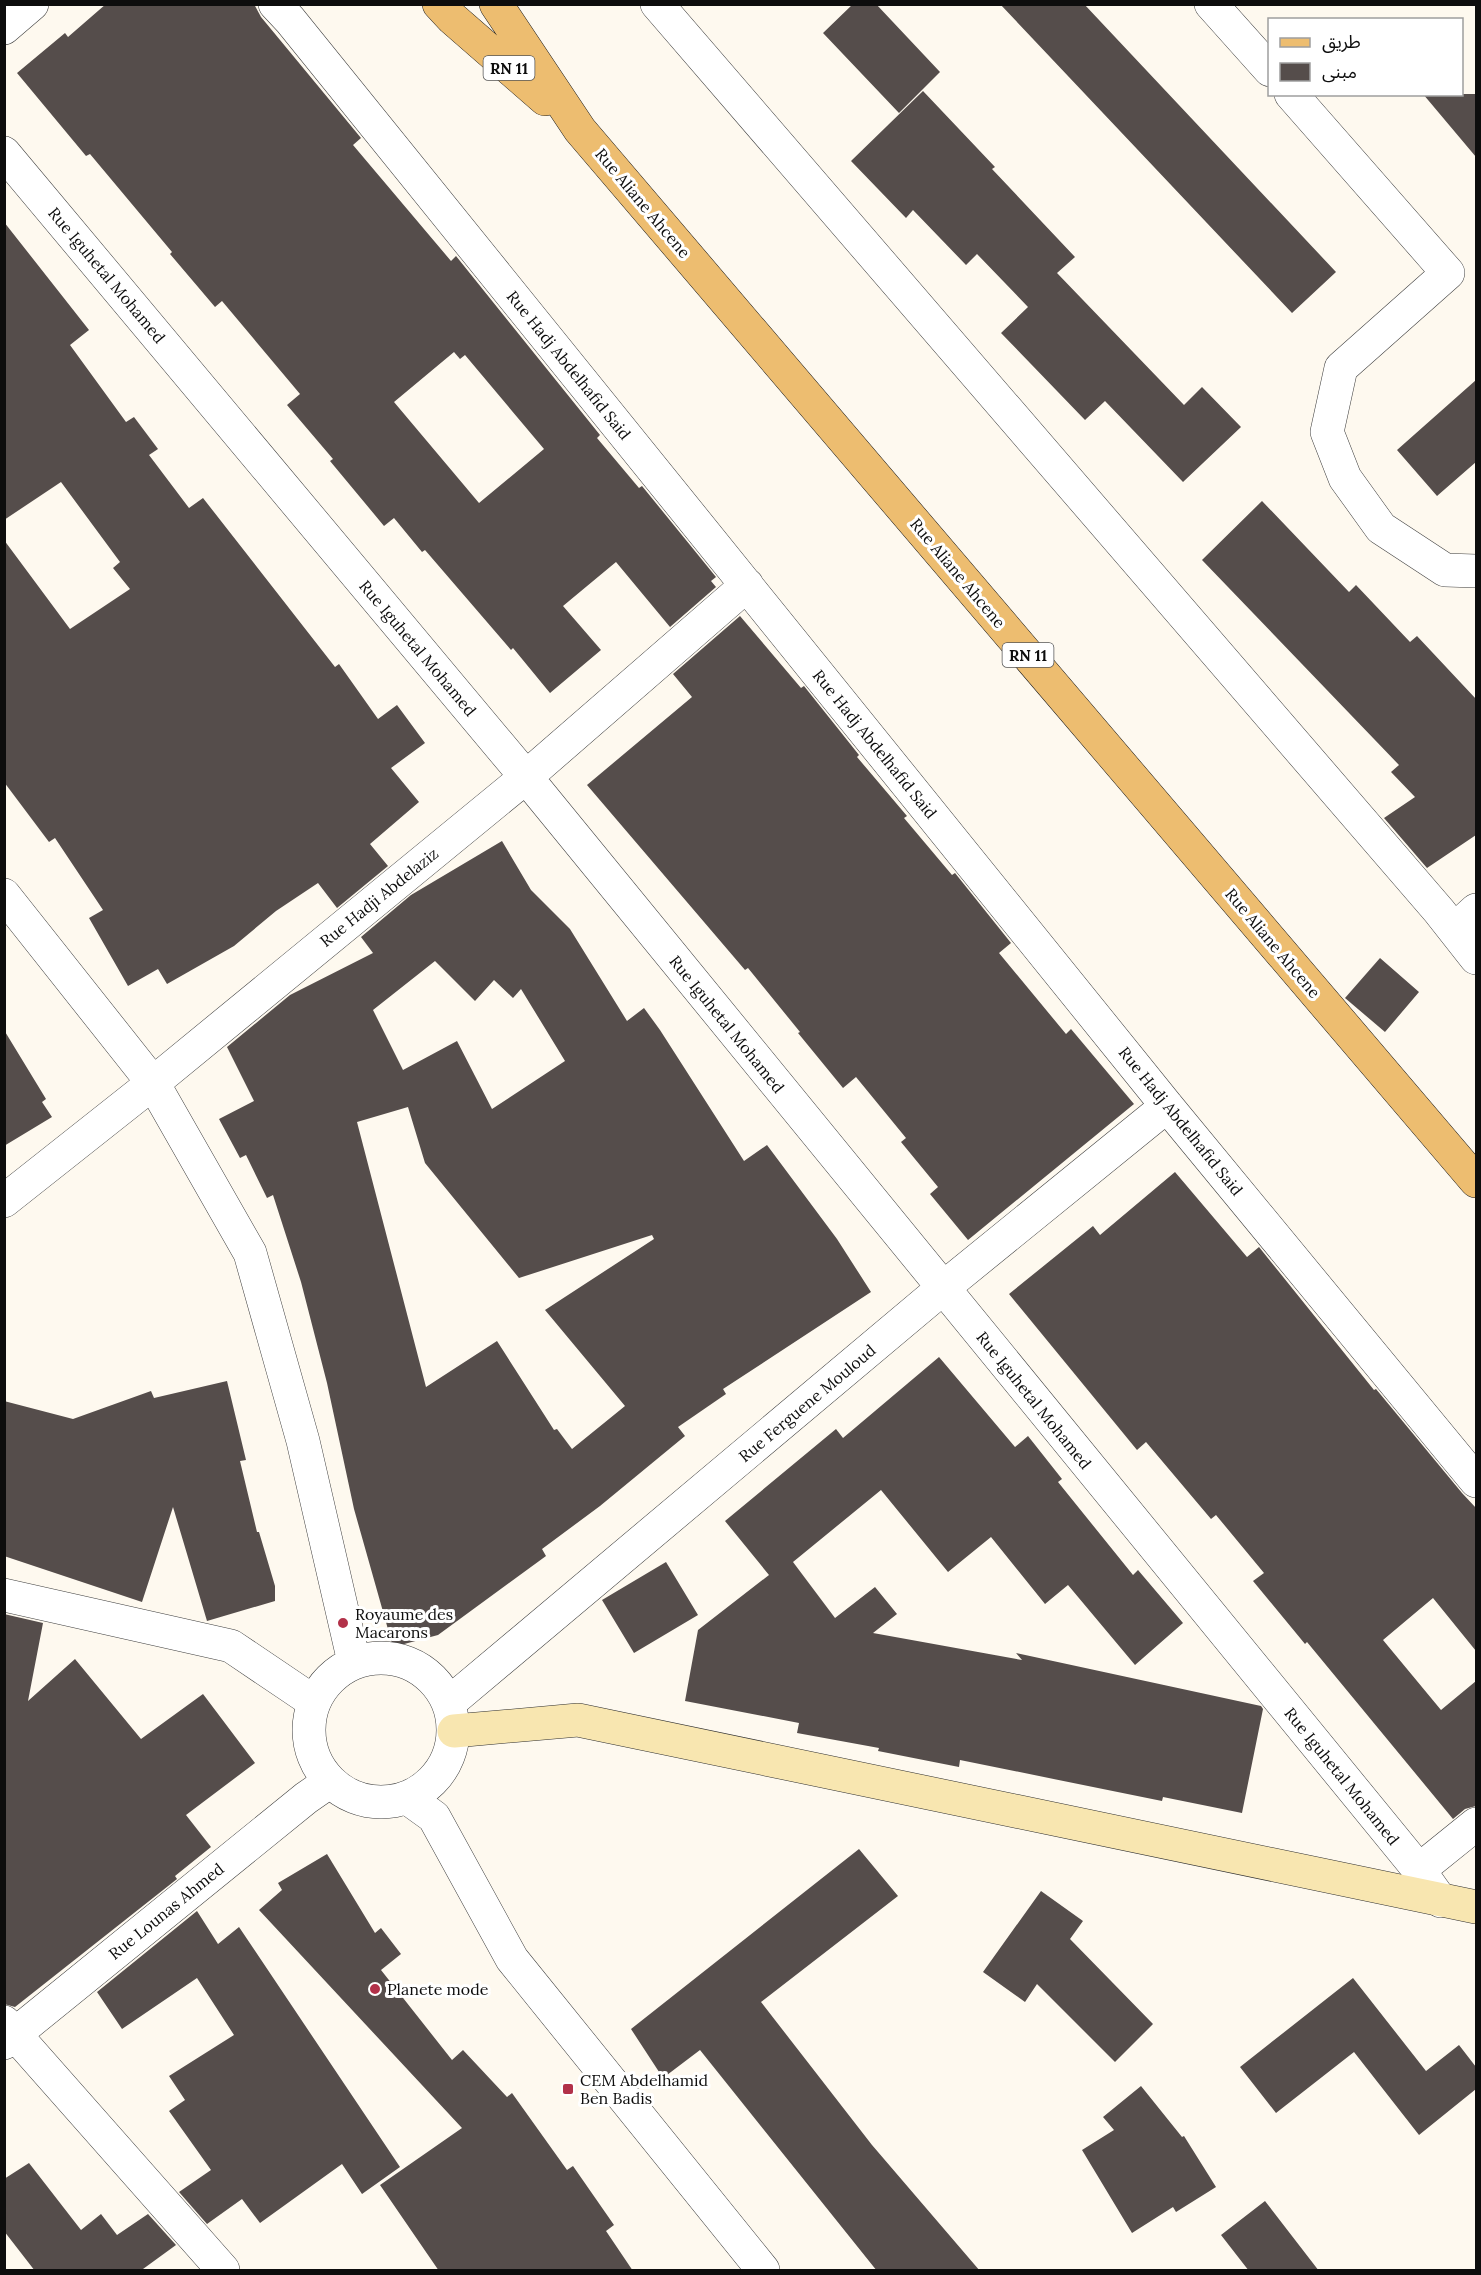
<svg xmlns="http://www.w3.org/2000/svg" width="1481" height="2275" font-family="Lora,'Noto Sans Arabic',serif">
	<rect width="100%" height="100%" fill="#fef9ef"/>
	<!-- building -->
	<path fill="#554d4b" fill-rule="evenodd" d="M106 4H254L261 17 361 138 353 145 451 261 456 256 600 435 597 438 639 488 642 486 716 577 711 581 716 587 670 627 616 562 563 606 601 650 550 693 513 648 511 650 425 550 422 552 394 518 384 526 330 461 333 459 287 405 300 394 222 301 215 307 170 254 172 252 90 154 86 156 17 73 65 33 68 37ZM454 352 460 359 465 355 544 449 479 503 394 402Z
		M853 4H876L940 72 899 113 823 33Z
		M1000 4H1084L1336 272 1292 313Z
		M923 91 995 167 992 169 1075 257 1057 273 1184 405 1202 387 1241 427 1183 482 1105 401 1085 420 1001 333 1028 307 977 254 966 265 913 210 906 218 851 161Z
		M1423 94H1476V157Z
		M4 222 89 330 70 345 126 422 134 417 158 449 149 455 189 508 203 498 335 667 339 664 378 719 397 705 425 743 391 768 419 802 370 844 388 866 337 908 318 883 276 911 234 946 167 984 158 969 128 986 89 918 103 910 55 838 49 842 4 782V540L70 629 130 589 113 568 120 562 61 482 4 520Z
		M1476 380V462L1437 496 1397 450Z
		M1262 501 1349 592 1356 585 1410 642 1417 636 1476 699V835L1427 868 1384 818 1415 797 1391 772 1399 765 1202 560Z
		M740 616 801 688 804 686 859 755 857 757 907 816 904 818 952 875 955 873 1011 943 999 953 1066 1034 1071 1029 1134 1104 968 1240 930 1194 938 1187 901 1142 906 1138 856 1077 843 1088 798 1033 800 1032 748 968 745 970 587 785 692 697 673 674Z
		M502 841 531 890 570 929 627 1021 644 1008 660 1030 744 1161 767 1145 837 1239 871 1292 723 1389 726 1394 678 1427 685 1436 600 1506 542 1549 546 1556 438 1635 393 1647 354 1509 327 1383 301 1282 273 1195 267 1198 246 1155 240 1158 219 1119 254 1101 227 1047 290 995 373 953 361 937 411 895ZM435 961 475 1001 494 980 513 998 521 989 565 1061 492 1109 457 1041 403 1070 373 1010ZM408 1107 425 1163 519 1278 652 1235 654 1239 545 1310 625 1406 572 1449 557 1429 554 1430 497 1341 426 1387 357 1122Z
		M1380 958 1419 992 1385 1032 1345 998Z
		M4 1030 46 1099 42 1102 52 1117 4 1146Z
		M1175 1172 1247 1257 1259 1247 1374 1390 1376 1389 1462 1493 1476 1508V1651L1433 1598 1383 1640 1441 1710 1476 1681V1806L1465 1809 1453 1819 1307 1642 1305 1644 1253 1581 1264 1573 1216 1515 1211 1519 1146 1442 1137 1450 1009 1294 1093 1226 1100 1235Z
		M939 1357 1015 1447 1028 1436 1062 1479 1058 1482 1133 1575 1138 1570 1183 1623 1135 1665 1068 1585 1045 1604 991 1537 948 1572 881 1490 793 1562 835 1618 875 1587 897 1614 873 1633 1022 1660 1016 1653 1261 1706 1263 1709 1242 1813 1163 1797 1162 1801 960 1760 959 1767 878 1751 879 1748 797 1733 799 1723 685 1701 698 1630 769 1575 725 1521 836 1429 843 1438Z
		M227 1381 246 1460 240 1461 257 1532H259L275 1586V1601L207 1621 173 1507 142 1602 4 1556V1401L73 1419 151 1391 154 1398Z
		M666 1562 698 1615 634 1653 602 1600Z
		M4 1614 43 1623 28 1701 75 1659 141 1739 203 1694 255 1763 186 1815 211 1847 175 1876 177 1879 15 2007 4 2004Z
		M859 1849 898 1896 761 2002 872 2145 980 2271H877L700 2050 663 2078 631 2029Z
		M327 1854 375 1933 381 1928 401 1954 381 1970 452 2060 463 2050 507 2097 512 2093 567 2170 573 2166 614 2225 606 2231 633 2271H439L380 2185 462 2128 259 1910 282 1890 278 1883Z
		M1041 1891 1083 1921 1070 1939 1153 2024 1115 2062 1037 1984 1025 2002 983 1972Z
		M197 1911 218 1944 239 1927 400 2167 362 2194 342 2164 260 2223 242 2199 207 2224 179 2192 211 2170 169 2111 185 2100 169 2076 234 2035 197 1978 122 2029 97 1992Z
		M1353 1978 1426 2071 1459 2045 1476 2067V2089L1419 2135 1354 2052 1276 2113 1240 2067Z
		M1141 2086 1182 2137 1184 2136 1216 2187 1176 2212 1173 2207 1132 2233 1082 2150 1114 2130 1103 2117Z
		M29 2163 81 2230 101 2214 117 2235 148 2214 176 2245 143 2269 145 2271H35L4 2231V2179Z
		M1265 2201 1319 2271H1249L1221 2235Z"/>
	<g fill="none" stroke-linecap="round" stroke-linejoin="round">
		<defs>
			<path id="minor" d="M275 4 290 20 1167 1106 1476 1481
				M657 4 1439 911 1476 958
				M1211 4 1270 70
				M4 28 32 4
				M1291 94 1448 273 1341 368 1327 432 1345 478 1381 528 1445 570 1476 571
				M4 153 526 777 1419 1870 1441 1901
				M1454 930 1476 910
				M4 1201 153 1083 526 777 747 585
				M4 1595 231 1646 314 1702
				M449 1703 943 1288 1167 1106
				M1419 1870 1476 1824
				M4 2022 223 2270
				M4 2043 306 1798 329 1782"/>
			<path id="tertiary" d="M4 895 153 1083 250 1253 303 1441 354 1662
				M309 1730a72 72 0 1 1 144 0a72 72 0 1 1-144 0Z
				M409 1799 434 1817 512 1959 763 2270"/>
			<path id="secondary" d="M454 1731 578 1720 1476 1907"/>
			<path id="primary" d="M439 4 452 18 545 99
				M496 4 580 130 1476 1181"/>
		</defs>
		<!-- minor casing -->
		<use href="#minor" stroke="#404040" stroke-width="34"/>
		<!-- tertiary casing -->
		<use href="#tertiary" stroke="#404040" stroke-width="34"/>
		<!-- secondary casing -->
		<use href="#secondary" stroke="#2f2f2f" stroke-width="34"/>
		<!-- primary casing -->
		<use href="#primary" stroke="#1e1e1e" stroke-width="34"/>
		<!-- minor -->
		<use href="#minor" stroke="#fff" stroke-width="33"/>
		<!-- tertiary -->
		<use href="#tertiary" stroke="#fff" stroke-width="33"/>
		<!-- secondary -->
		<use href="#secondary" stroke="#f8e6b0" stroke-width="33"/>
		<!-- primary -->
		<use href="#primary" stroke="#edbd70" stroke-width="33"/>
	</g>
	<!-- markers -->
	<g fill="#b23149" stroke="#fff" stroke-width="2">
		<circle cx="343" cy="1623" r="6"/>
		<circle cx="375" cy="1989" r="6"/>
		<rect x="562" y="2083" width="12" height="12" rx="3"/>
	</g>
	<g text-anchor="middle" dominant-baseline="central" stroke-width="6" stroke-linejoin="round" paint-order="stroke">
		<!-- shield labels -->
		<g fill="#fff" stroke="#565656" stroke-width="1.5">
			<rect x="483.5" y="56" width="51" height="24" rx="4.5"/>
			<rect x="1002.5" y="643" width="51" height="24" rx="4.5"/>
		</g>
		<g font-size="15" font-weight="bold" fill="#0d0d0d">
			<text x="509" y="68">RN 11</text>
			<text x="1028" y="655">RN 11</text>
		</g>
		<!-- street labels -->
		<g font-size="16" fill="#0d0d0d" stroke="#fff">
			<text transform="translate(643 203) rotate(50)">Rue Aliane Ahcene</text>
			<text transform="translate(107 275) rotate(50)">Rue Iguhetal Mohamed</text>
			<text transform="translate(569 365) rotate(51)">Rue Hadj Abdelhafid Said</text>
			<text transform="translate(958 573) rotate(50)">Rue Aliane Ahcene</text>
			<text transform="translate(418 648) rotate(50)">Rue Iguhetal Mohamed</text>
			<text transform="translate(875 744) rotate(51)">Rue Hadj Abdelhafid Said</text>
			<text transform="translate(379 897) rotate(-39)">Rue Hadji Abdelaziz</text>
			<text transform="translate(1273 943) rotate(50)">Rue Aliane Ahcene</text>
			<text transform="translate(727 1024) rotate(51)">Rue Iguhetal Mohamed</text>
			<text transform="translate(1181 1121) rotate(51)">Rue Hadj Abdelhafid Said</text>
			<text transform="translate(1034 1400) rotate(51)">Rue Iguhetal Mohamed</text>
			<text transform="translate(807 1403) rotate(-40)">Rue Ferguene Mouloud</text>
			<text transform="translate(1342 1776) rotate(51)">Rue Iguhetal Mohamed</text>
			<text transform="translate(166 1911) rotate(-39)">Rue Lounas Ahmed</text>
		</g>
		<!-- poi labels -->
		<g font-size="16" fill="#0d0d0d" stroke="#fff" text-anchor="start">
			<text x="355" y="1614">Royaume des<tspan x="355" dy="18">Macarons</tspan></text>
			<text x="387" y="1989">Planete mode</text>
			<text x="580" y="2080">CEM Abdelhamid<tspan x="580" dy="18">Ben Badis</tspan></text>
		</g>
	</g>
	<!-- border -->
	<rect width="1481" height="2275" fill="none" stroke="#0d0d0d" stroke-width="12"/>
	<!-- legend -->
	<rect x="1268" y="18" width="195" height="78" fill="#ffffff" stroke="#9e9e9e" stroke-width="1.5"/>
	<rect x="1280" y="38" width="30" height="9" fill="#edbd70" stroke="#9e9e9e" stroke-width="1.5"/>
	<text x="1322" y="48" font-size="18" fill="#0d0d0d">طريق</text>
	<rect x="1280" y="63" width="30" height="18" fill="#554d4b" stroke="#9e9e9e" stroke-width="1.5"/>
	<text x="1322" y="78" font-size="18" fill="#0d0d0d">مبنى</text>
</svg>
